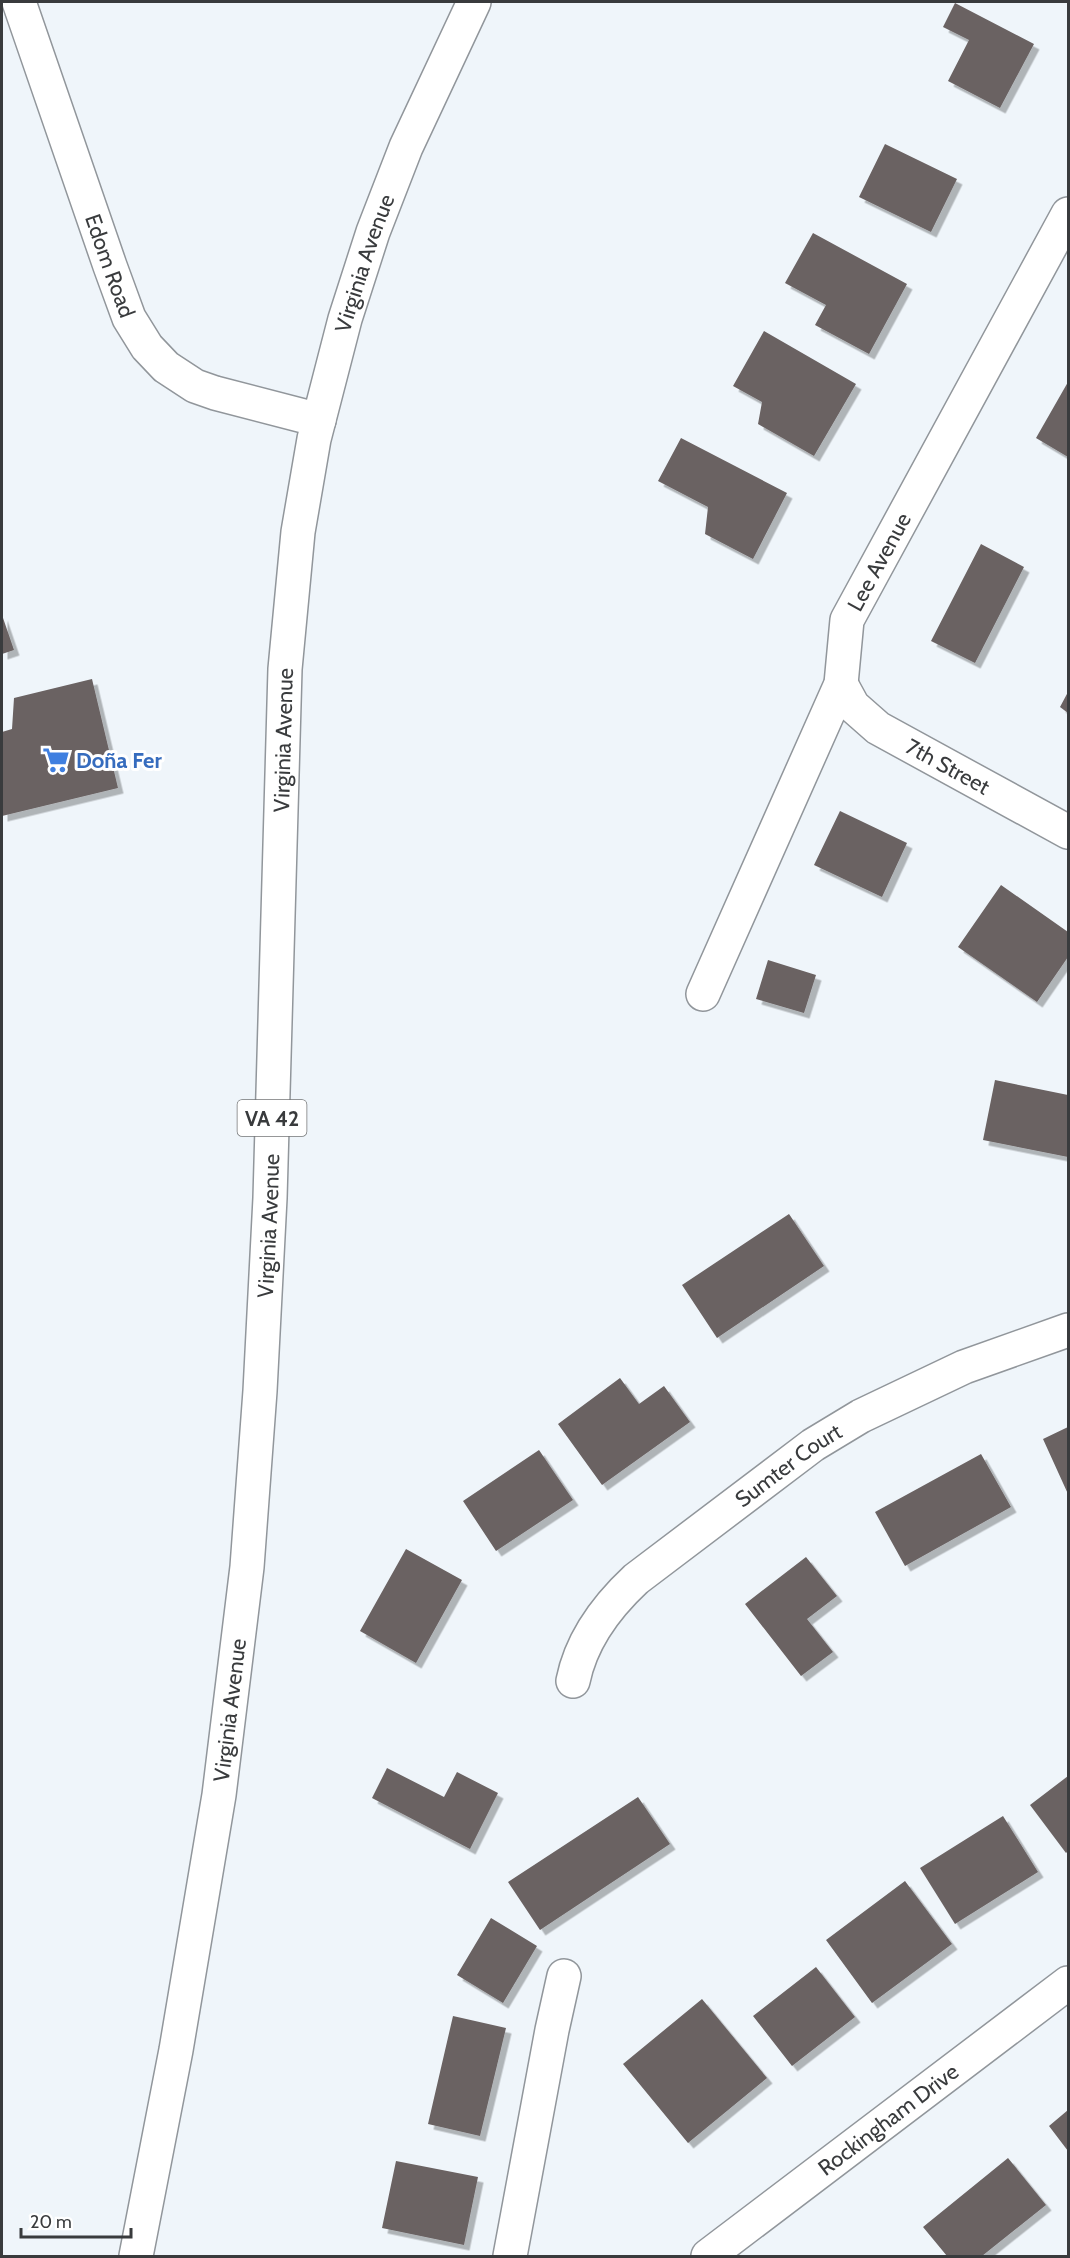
<svg xmlns="http://www.w3.org/2000/svg" width="1070" height="2258" font-family="Cabin,sans-serif">
	<defs>
		<filter id="shadow"><feDropShadow dx="5.5" dy="5.5" stdDeviation="0" flood-color="#0004"/></filter>
	</defs>
	<rect width="100%" height="100%" fill="#eff5fa"/>
	<!-- building -->
	<path fill="#6a6262" filter="url(#shadow)" d="M955 3 1034 44 1000 108 948 81 969 40 943 27Z
		M885 144 957 179 931 232 859 197Z
		M813 233 907 284 869 354 815 325 826 305 785 283Z
		M764 331 856 384 814 456 758 424 762 402 733 386Z
		M1068 382V457L1036 438Z
		M681 438 787 493 753 559 705 534 708 507 658 481Z
		M981 544 1024 567 975 663 931 641Z
		M2 615 14 650 2 654Z
		M92 679 118 788 2 816V732L12 729 14 698Z
		M1068 692V713L1060 707Z
		M840 811 907 843 882 897 814 865Z
		M1001 885 1068 932V957L1037 1002 958 947Z
		M768 960 816 975 804 1013 756 999Z
		M995 1080 1068 1095V1157L983 1140Z
		M789 1214 824 1266 717 1338 682 1285Z
		M620 1378 639 1404 664 1386 690 1422 602 1485 558 1424Z
		M1068 1427V1494L1043 1439Z
		M539 1450 573 1500 496 1551 463 1501Z
		M981 1454 1011 1507 905 1566 875 1512Z
		M406 1549 462 1580 416 1663 360 1631Z
		M806 1557 837 1596 807 1619 833 1652 801 1676 745 1604Z
		M387 1768 444 1797 457 1772 498 1793 470 1849 372 1798Z
		M1068 1776V1851L1066 1853 1030 1805Z
		M638 1797 670 1844 540 1930 508 1882Z
		M1003 1816 1038 1872 955 1924 920 1868Z
		M905 1881 952 1944 872 2003 826 1940Z
		M491 1918 537 1946 503 2003 457 1975Z
		M816 1967 855 2017 792 2066 753 2016Z
		M702 1999 767 2078 688 2143 623 2064Z
		M453 2016 506 2028 480 2136 428 2124Z
		M1068 2110V2151L1049 2126Z
		M1008 2158 1046 2205 982 2256H947L923 2227Z
		M396 2161 478 2177 464 2245 382 2228Z"/>
	<g fill="none" stroke-linecap="round" stroke-linejoin="round">
		<defs>
			<g id="minor">
				<path id="s1" d="M19 2 110 266 129 318 147 347 166 367 195 386 215 393 319 420"/>
				<path id="s2" d="M841 684 853 706 878 728 1068 832"/>
				<path id="s3" d="M703 994 841 684 847 620 1068 214"/>
				<path id="s4" d="M573 1681C581 1641 607 1606 636 1579L813 1445 861 1416 964 1367 1068 1330"/>
				<path d="M510 2256 552 2030 564 1976"/>
				<path id="s5" d="M708 2256 1068 1983"/>
			</g>
			<g id="major">
				<path id="s6" d="M136 2256 176 2050 219 1795 247 1567 260 1391 270 1198 285 669 298 532 314 439 345 319 373 232 406 147 474 2"/>
			</g>
		</defs>
		<!-- minor casing -->
		<use href="#minor" stroke="#91969b" stroke-width="36"/>
		<!-- major casing -->
		<use href="#major" stroke="#91969b" stroke-width="36"/>
		<!-- minor -->
		<use href="#minor" stroke="#fff" stroke-width="33"/>
		<!-- major -->
		<use href="#major" stroke="#fff" stroke-width="33"/>
	</g>
	<!-- icons -->
	<defs>
		<symbol id="supermarket-bare" viewBox="-9 -9 18 18"><path d="M-6-5.5h2.5l.6 2H6L4.5 2H-2.5L-4.4-4H-6ZM-1.5 3.2a1.3 1.3 0 1 0 .1 0ZM3 3.2a1.3 1.3 0 1 0 .1 0Z" fill="#3f7fe0" stroke="#fff" stroke-width="2.5" paint-order="stroke"/></symbol>
	</defs>
	<g fill-rule="evenodd">
		<use href="#supermarket-bare" x="37" y="741" width="38" height="38"/>
	</g>
	<g text-anchor="middle" dominant-baseline="central" stroke-width="6" stroke-linejoin="round" paint-order="stroke">
		<!-- shield labels -->
		<rect fill="#fff" stroke="#747677" stroke-width="1.5" x="237.5" y="1100" width="69" height="36" rx="4.5"/>
		<g font-size="21" font-weight="bold" fill="#393b3d">
			<text x="272" y="1118">VA 42</text>
		</g>
		<!-- street labels -->
		<g font-size="22" fill="#393b3d" stroke="#fff">
			<text stroke="none"><textPath href="#s6" startOffset="2012">Virginia Avenue</textPath></text>
			<text stroke="none"><textPath href="#s1" startOffset="279">Edom Road</textPath></text>
			<text stroke="none"><textPath href="#s3" startOffset="470">Lee Avenue</textPath></text>
			<text stroke="none"><textPath href="#s6" startOffset="1526">Virginia Avenue</textPath></text>
			<text stroke="none"><textPath href="#s2" startOffset="138">7th Street</textPath></text>
			<text stroke="none"><textPath href="#s6" startOffset="1040">Virginia Avenue</textPath></text>
			<text stroke="none"><textPath href="#s4" startOffset="312">Sumter Court</textPath></text>
			<text stroke="none"><textPath href="#s6" startOffset="554">Virginia Avenue</textPath></text>
			<text stroke="none"><textPath href="#s5" startOffset="226">Rockingham Drive</textPath></text>
		</g>
		<!-- shop labels -->
		<g font-size="22" font-weight="bold" fill="#366cbe" stroke="#fff" text-anchor="start">
			<text x="76" y="760">Doña Fer</text>
		</g>
	</g>
	<!-- border -->
	<rect width="1070" height="2258" fill="none" stroke="#393b3d" stroke-width="6"/>
	<!-- scale -->
	<path d="M21 2228v9h110v-9" fill="none" stroke="#393b3d" stroke-width="3"/>
	<text x="30" y="2228" font-size="18" fill="#393b3d" stroke="#ffffff" stroke-width="4.5" paint-order="stroke">20 m</text>
</svg>
